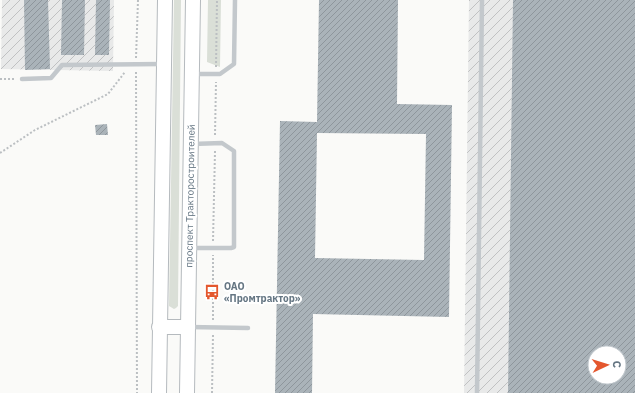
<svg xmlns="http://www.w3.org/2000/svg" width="635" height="393" font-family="'IBM Plex Sans',sans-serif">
	<defs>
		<pattern id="industrial-furrows" width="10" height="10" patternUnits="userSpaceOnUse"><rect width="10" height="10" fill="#e8e9e9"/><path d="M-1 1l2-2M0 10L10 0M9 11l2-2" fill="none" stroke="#c0c1c2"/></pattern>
		<pattern id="building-hatch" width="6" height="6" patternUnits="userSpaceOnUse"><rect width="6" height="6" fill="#aab3b9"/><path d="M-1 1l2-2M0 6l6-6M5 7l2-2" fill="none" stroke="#8e969c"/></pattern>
	</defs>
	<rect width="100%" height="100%" fill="#fafaf8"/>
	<!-- industrial -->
	<path fill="url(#industrial-furrows)" fill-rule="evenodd" d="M2 0H114L113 71 1 69Z
		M469 0H635V393H464ZM595 353H619V377H595Z"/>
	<!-- green -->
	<path fill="#dadfd7" d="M174 0H181L178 306 176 308 174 309 169 306Z
		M208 0H221L220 67 207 62Z"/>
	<!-- building -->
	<path fill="url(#building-hatch)" fill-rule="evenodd" d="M24 0H48L50 69 25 70Z
		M62 0H85L84 55H61Z
		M96 0H110L109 55H95Z
		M319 0H398L397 104 452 105 449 317 313 314 312 393H275L280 121 317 122ZM317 133 426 134 424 260 315 258Z
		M513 0H635V393H508ZM595 353H619V377H595Z
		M107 124 108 135H96L95 125Z"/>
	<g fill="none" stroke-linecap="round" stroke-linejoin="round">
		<defs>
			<path id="primary" d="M159 327H188
				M159 393 165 0
				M187 393 193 0"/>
		</defs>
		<!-- primary casing -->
		<use href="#primary" stroke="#b5babe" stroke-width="16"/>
		<!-- path -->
		<path stroke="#bbbfc2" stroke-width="2" stroke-dasharray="2 2" stroke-linecap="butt" d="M136 58 138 0
			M216 67 217 0
			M136 72 137 393
			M0 79H14
			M215 135 216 82
			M0 153 35 130 108 94 125 72
			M213 241 215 151
			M213 320V255
			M212 393 213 335"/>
		<!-- service -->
		<path stroke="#c3c8cc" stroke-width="4.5" d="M194 74H220L234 64 235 0
			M22 79 51 78 62 65 162 64
			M191 248H231L234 247V151L222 143 192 144
			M189 327 248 328
			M477 393 482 0"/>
		<!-- primary -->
		<use href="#primary" stroke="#fff" stroke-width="14"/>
	</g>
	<!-- icons -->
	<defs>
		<symbol id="bus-bare" viewBox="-9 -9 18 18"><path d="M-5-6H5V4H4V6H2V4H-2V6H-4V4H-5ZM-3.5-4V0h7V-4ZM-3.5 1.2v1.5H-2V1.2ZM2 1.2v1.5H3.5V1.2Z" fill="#e4572e" stroke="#fff" stroke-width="2.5" paint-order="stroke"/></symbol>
	</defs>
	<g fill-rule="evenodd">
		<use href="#bus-bare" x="201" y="281" width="22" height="22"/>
	</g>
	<g text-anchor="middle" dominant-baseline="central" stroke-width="4" stroke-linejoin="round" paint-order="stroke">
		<!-- street labels -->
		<g font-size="10" fill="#657683" stroke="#fff">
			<text transform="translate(190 196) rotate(-89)">проспект Тракторостроителей</text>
		</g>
		<!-- poi labels -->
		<g font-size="10" font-weight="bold" fill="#657683" stroke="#fff" text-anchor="start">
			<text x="224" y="286">ОАО<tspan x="224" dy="12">«Промтрактор»</tspan></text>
		</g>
	</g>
	<!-- north arrow -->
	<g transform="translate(607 365) rotate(86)"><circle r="19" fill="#ffffff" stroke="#c1c8cd"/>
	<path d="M0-3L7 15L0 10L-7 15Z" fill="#e4572e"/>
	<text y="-6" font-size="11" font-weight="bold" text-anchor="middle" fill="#657683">С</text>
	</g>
</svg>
